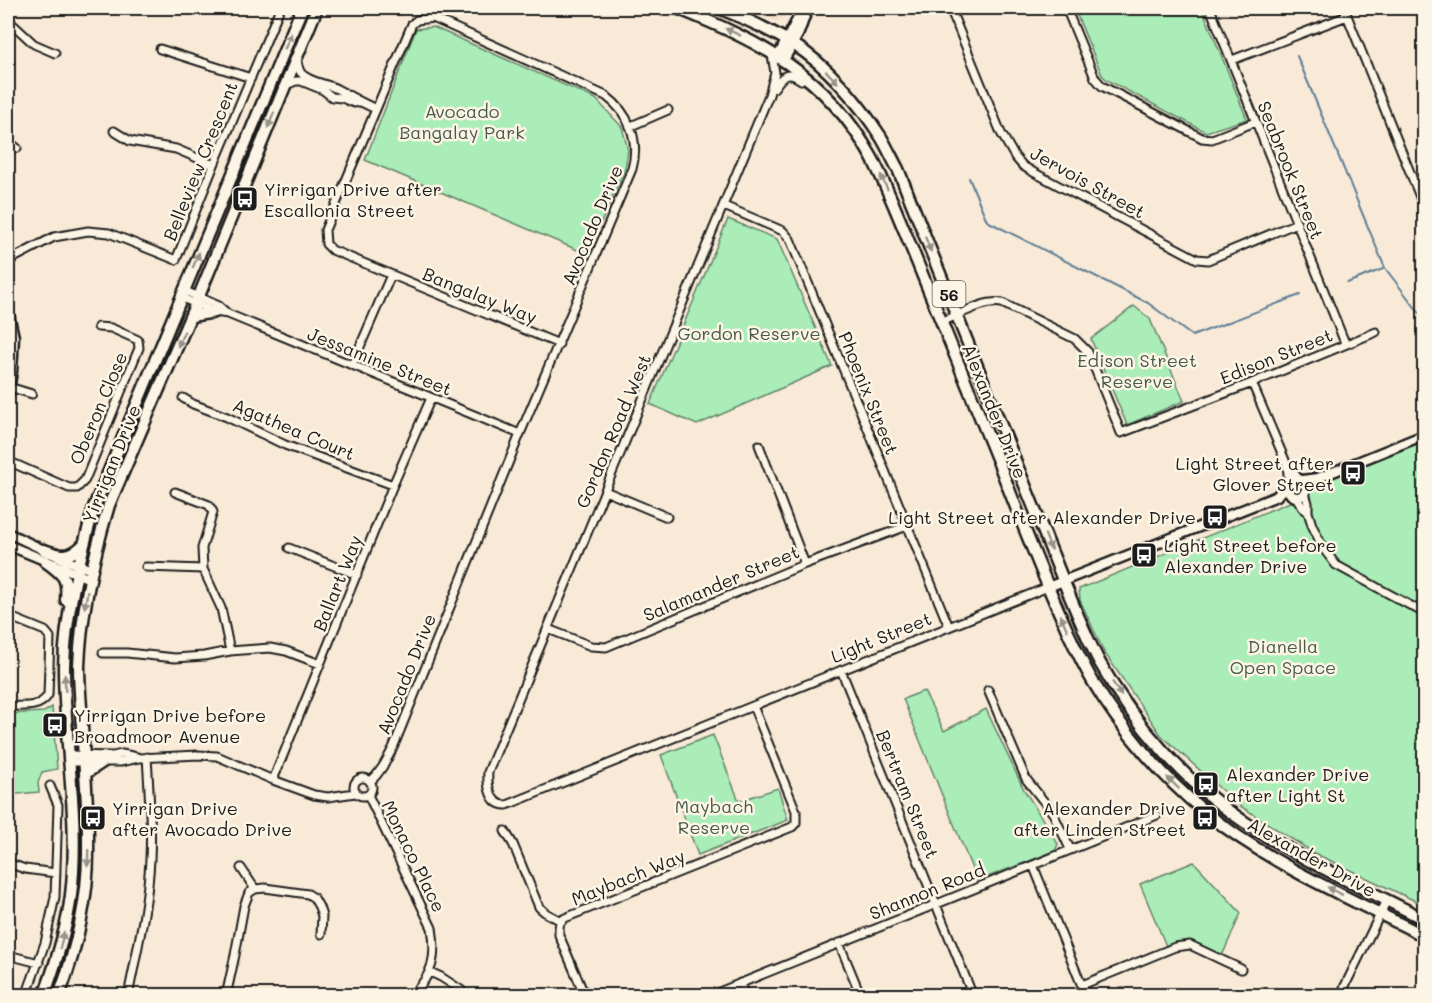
<svg xmlns="http://www.w3.org/2000/svg" width="1432" height="1003" font-family="Mali,sans-serif">
	<rect width="100%" height="100%" fill="#f9ead7"/>
	<filter id="ink" filterUnits="userSpaceOnUse"><feTurbulence type="fractalNoise" baseFrequency=".0167" numOctaves="2"/><feDisplacementMap in="SourceGraphic" scale="12" xChannelSelector="R" yChannelSelector="G"/><feConvolveMatrix kernelMatrix="1 2 1 2 8 2 1 2 1" color-interpolation-filters="sRGB"/></filter>
	<g filter="url(#ink)">
		<!-- built -->
		<path fill="#f5dcc6" d="M745 8H793L790 14 776 21Z"/>
		<!-- park -->
		<path fill="#aaedb8" stroke="#63846a" stroke-width="1.5" d="M1074 8H1202L1247 119 1206 132 1107 80 1102 75Z
			M433 27 596 99 622 127 628 150 625 169 587 254 365 160 416 29Z
			M728 219 777 239 832 366 697 425 650 404Z
			M1134 306 1150 319 1184 401 1127 425 1091 339Z
			M1424 441V905L1314 853 1237 804 1161 735 1104 652 1080 600 1079 589 1290 502 1307 488Z
			M924 691 944 731 986 709 1023 788 1058 844 1055 851 977 881 903 699Z
			M52 707 57 769 42 772 38 783 39 792 17 794 8 793V714L44 712Z
			M713 735 739 801 778 788 788 820 698 855 661 755Z
			M1194 862 1241 913 1222 956 1185 942 1166 946 1140 884Z"/>
		<g fill="none" stroke-linecap="round" stroke-linejoin="round">
			<!-- stream -->
			<path stroke="#5d7e96" stroke-width="2" d="M1278 8 1281 15
				M1297 56 1385 268 1424 319
				M969 178 987 221 1148 303 1192 336 1300 295
				M1347 283 1383 269"/>
			<defs>
				<path id="minor" d="M950 8 1001 133 1015 157 1023 166 1033 172 1197 259 1208 260 1297 223
					M1066 8 1095 78 1102 86 1202 138 1212 139 1255 122
					M1210 8 1345 343
					M1344 8 1424 207
					M8 20 34 44 55 53
					M160 49 251 78
					M772 55 775 73 769 95 488 772C487 785 490 806 507 805L1048 587
					M297 59C298 65 298 69 301 73 310 83 326 83 337 89 350 96 362 103 376 109
					M1232 60 1347 16
					M286 85 296 81H301L323 90 332 97 342 98 354 103 359 102
					M774 88C782 76 787 70 801 80
					M631 126 668 110
					M114 131 130 141 176 149 214 165
					M8 141 17 148
					M724 206 783 231 790 239 949 627
					M8 261 54 237 88 231 109 233 176 260 214 165 280 8
					M183 290 219 306 228 314
					M180 297 215 312 228 314 520 434
					M941 322C960 315 983 300 1002 303L1075 339 1088 352 1121 433 1252 383 1376 332
					M352 365 391 275
					M1252 383 1287 465 1299 479
					M9 387 32 394
					M183 398 193 404 227 417 285 445 393 485
					M759 445 805 564
					M8 461 69 488H77L85 480 139 348 138 340 111 328 98 327
					M1287 465 1289 484
					M605 491 667 517
					M175 492 209 505 213 512 202 548 203 569 221 608 230 651
					M1305 493 1308 503V512L1312 525 1323 548 1336 565 1424 613
					M1296 497 1303 508 1308 512
					M289 548 357 575
					M146 567 203 569
					M8 616 45 631 50 637 48 695C40 709 22 706 8 706
					M548 629 591 646 606 647 805 564 907 526
					M103 653H127L175 658 204 656 230 651 270 648 286 651 320 664
					M841 670 973 996
					M988 690 1026 779 1053 813 1070 849
					M69 755 113 756 122 754 137 757
					M69 762H120L139 758 198 755 217 756 273 780 314 795 328 797 355 793
					M354 787a9 9 0 1 1 18 0a9 9 0 1 1-18 0Z
					M273 780 393 485 431 398
					M370 782C381 772 386 761 393 748L520 434 632 169C640 140 629 113 606 96L433 18 417 20 412 24 325 230 326 244 332 250 559 344
					M368 795 432 928C437 957 433 975 411 996
					M505 831 513 844 539 907 546 913 561 921
					M8 863 25 869 56 873
					M1033 865 1086 996
					M241 868 255 889
					M839 943 861 996
					M8 955 39 963
					M430 972 441 977 461 990
					M740 983 745 996
					M1082 985 1175 947 1190 945 1241 969
					M26 996 45 943 55 897 58 805 50 786
					M128 996C137 950 148 905 150 859 152 825 149 791 147 757
					M226 996 235 955 244 906 249 893 255 889 265 888 308 894 314 898 319 907 322 916 321 934
					M585 996 559 935C559 927 558 922 565 918L792 827 796 823V811L753 706
					M709 996 1157 815
					M1340 996 1387 900"/>
				<path id="tertiary" d="M778 56 803 8
					M784 60 799 33 808 8
					M8 310 14 337 12 372 8 395
					M1288 488a9 9 0 1 1 18 0a9 9 0 1 1-18 0Z
					M1302 480 1318 478 1424 435
					M8 533 65 560 92 570
					M8 545 90 579
					M1048 587 1277 496 1280 492 1288 487"/>
				<path id="primary" d="M677 8C761 42 825 74 871 156 884 180 894 206 905 232 936 308 967 385 998 461 1018 513 1038 564 1060 614 1070 637 1080 659 1092 680 1121 729 1161 776 1205 812 1271 865 1350 898 1424 936
					M719 8C744 18 770 30 793 44 827 65 859 103 881 137 887 147 892 158 898 169L1063 580C1075 608 1086 637 1100 663 1134 724 1186 783 1243 821 1299 859 1364 888 1424 919
					M191 316 215 312
					M44 550C61 556 69 559 83 545
					M45 561C63 575 68 576 66 600
					M85 776 86 773 104 761
					M44 996C56 963 67 929 71 895 80 819 64 743 64 667 65 613 80 559 94 507L302 8
					M59 996C76 950 88 902 88 853 89 805 83 756 81 707 80 694 79 680 79 666 81 611 93 558 109 505L199 296 317 8"/>
			</defs>
			<!-- minor casing -->
			<use href="#minor" stroke="#1c1c1c" stroke-width="11"/>
			<!-- tertiary casing -->
			<use href="#tertiary" stroke="#1c1c1c" stroke-width="13"/>
			<!-- primary casing -->
			<use href="#primary" stroke="#1c1c1c" stroke-width="15"/>
			<!-- minor -->
			<use href="#minor" stroke="#fcf5e5" stroke-width="7"/>
			<!-- tertiary -->
			<use href="#tertiary" stroke="#fcf5e5" stroke-width="8"/>
			<!-- primary -->
			<use href="#primary" stroke="#fcf5e5" stroke-width="10"/>
		</g>
		<!-- one-way arrows -->
		<defs><path id="oneway-solid" d="M-6-.8H1V-3.2L6.5 0L1 3.2V.8H-6Z" transform="scale(1.5)"/></defs>
		<g fill="#97938b">
			<use href="#oneway-solid" transform="translate(733 32) rotate(-155)"/>
			<use href="#oneway-solid" transform="translate(288 41) rotate(-67)"/>
			<use href="#oneway-solid" transform="translate(832 77) rotate(45)"/>
			<use href="#oneway-solid" transform="translate(271 120) rotate(112)"/>
			<use href="#oneway-solid" transform="translate(884 182) rotate(-115)"/>
			<use href="#oneway-solid" transform="translate(928 244) rotate(68)"/>
			<use href="#oneway-solid" transform="translate(196 260) rotate(-67)"/>
			<use href="#oneway-solid" transform="translate(181 339) rotate(113)"/>
			<use href="#oneway-solid" transform="translate(1048 542) rotate(68)"/>
			<use href="#oneway-solid" transform="translate(86 600) rotate(100)"/>
			<use href="#oneway-solid" transform="translate(1064 623) rotate(-114)"/>
			<use href="#oneway-solid" transform="translate(65 683) rotate(-92)"/>
			<use href="#oneway-solid" transform="translate(1117 689) rotate(57)"/>
			<use href="#oneway-solid" transform="translate(1173 783) rotate(-136)"/>
			<use href="#oneway-solid" transform="translate(88 858) rotate(92)"/>
			<use href="#oneway-solid" transform="translate(1335 891) rotate(-153)"/>
			<use href="#oneway-solid" transform="translate(62 940) rotate(-76)"/>
		</g>
	</g>
	<!-- icons -->
	<defs>
		<symbol id="bus-square" viewBox="-11 -11 22 22"><rect x="-9" y="-9" width="18" height="18" rx="4" fill="#1c1c1c" stroke="#fcf5e5"/><path d="M-5-6H5V4H4V6H2V4H-2V6H-4V4H-5ZM-3.5-4V0h7V-4ZM-3.5 1.2v1.5H-2V1.2ZM2 1.2v1.5H3.5V1.2Z" fill="#fff"/></symbol>
	</defs>
	<g fill-rule="evenodd">
		<use href="#bus-square" x="230" y="184" width="30" height="30"/>
		<use href="#bus-square" x="1338" y="458" width="30" height="30"/>
		<use href="#bus-square" x="1200" y="502" width="30" height="30"/>
		<use href="#bus-square" x="1129" y="540" width="30" height="30"/>
		<use href="#bus-square" x="40" y="710" width="30" height="30"/>
		<use href="#bus-square" x="1191" y="769" width="30" height="30"/>
		<use href="#bus-square" x="78" y="803" width="30" height="30"/>
		<use href="#bus-square" x="1190" y="803" width="30" height="30"/>
	</g>
	<g text-anchor="middle" dominant-baseline="central" stroke-width="5" stroke-linejoin="round" paint-order="stroke">
		<!-- shield labels -->
		<rect fill="#fcf5e5" stroke="#5f5d58" stroke-width="1.5" x="932.5" y="281" width="33" height="26" rx="4.5"/>
		<g font-size="16" font-weight="bold" fill="#1c1c1c">
			<text x="949" y="294">56</text>
		</g>
		<!-- park labels -->
		<g font-size="18" fill="#475b4b" stroke="#fcf5e5">
			<text x="462" y="111">Avocado<tspan x="462" dy="21">Bangalay Park</tspan></text>
			<text x="749" y="333">Gordon Reserve</text>
			<text x="1137" y="360">Edison Street<tspan x="1137" dy="21">Reserve</tspan></text>
			<text x="1283" y="646">Dianella<tspan x="1283" dy="21">Open Space</tspan></text>
			<text x="714" y="806">Maybach<tspan x="714" dy="21">Reserve</tspan></text>
		</g>
		<!-- street labels -->
		<g font-size="18" fill="#1c1c1c" stroke="#fcf5e5">
			<text transform="translate(200 161) rotate(-68)">Belleview Crescent</text>
			<text transform="translate(1291 170) rotate(68)">Seabrook Street</text>
			<text transform="translate(1088 182) rotate(29)">Jervois Street</text>
			<text transform="translate(592 225) rotate(-67)">Avocado Drive</text>
			<text transform="translate(480 295) rotate(22)">Bangalay Way</text>
			<text transform="translate(1276 356) rotate(-22)">Edison Street</text>
			<text transform="translate(380 361) rotate(22)">Jessamine Street</text>
			<text transform="translate(869 393) rotate(68)">Phoenix Street</text>
			<text transform="translate(98 408) rotate(-67)">Oberon Close</text>
			<text transform="translate(995 411) rotate(68)">Alexander Drive</text>
			<text transform="translate(294 429) rotate(23)">Agathea Court</text>
			<text transform="translate(613 431) rotate(-67)">Gordon Road West</text>
			<text transform="translate(111 464) rotate(-68)">Yirrigan Drive</text>
			<text transform="translate(337 583) rotate(-68)">Ballart Way</text>
			<text transform="translate(721 583) rotate(-23)">Salamander Street</text>
			<text transform="translate(881 637) rotate(-22)">Light Street</text>
			<text transform="translate(406 674) rotate(-68)">Avocado Drive</text>
			<text transform="translate(908 794) rotate(68)">Bertram Street</text>
			<text transform="translate(414 856) rotate(64)">Monaco Place</text>
			<text transform="translate(1312 857) rotate(29)">Alexander Drive</text>
			<text transform="translate(628 877) rotate(-22)">Maybach Way</text>
			<text transform="translate(927 891) rotate(-22)">Shannon Road</text>
		</g>
		<!-- poi labels -->
		<g font-size="18" fill="#1c1c1c" stroke="#fcf5e5" text-anchor="start">
			<text x="264" y="189">Yirrigan Drive after<tspan x="264" dy="21">Escallonia Street</tspan></text>
			<text x="1334" y="463" text-anchor="end">Light Street after<tspan x="1334" dy="21">Glover Street</tspan></text>
			<text x="1196" y="517" text-anchor="end">Light Street after Alexander Drive</text>
			<text x="1164" y="545">Light Street before<tspan x="1164" dy="21">Alexander Drive</tspan></text>
			<text x="74" y="715">Yirrigan Drive before<tspan x="74" dy="21">Broadmoor Avenue</tspan></text>
			<text x="1226" y="774">Alexander Drive<tspan x="1226" dy="21">after Light St</tspan></text>
			<text x="112" y="808">Yirrigan Drive<tspan x="112" dy="21">after Avocado Drive</tspan></text>
			<text x="1186" y="808" text-anchor="end">Alexander Drive<tspan x="1186" dy="21">after Linden Street</tspan></text>
		</g>
	</g>
	<!-- margin -->
	<rect width="1432" height="1003" fill="none" stroke="#fcf5e5" stroke-width="30"/>
	<rect x="15" y="15" width="1402" height="973" fill="none" stroke="#1c1c1c" stroke-width="2" filter="url(#ink)"/>
</svg>
